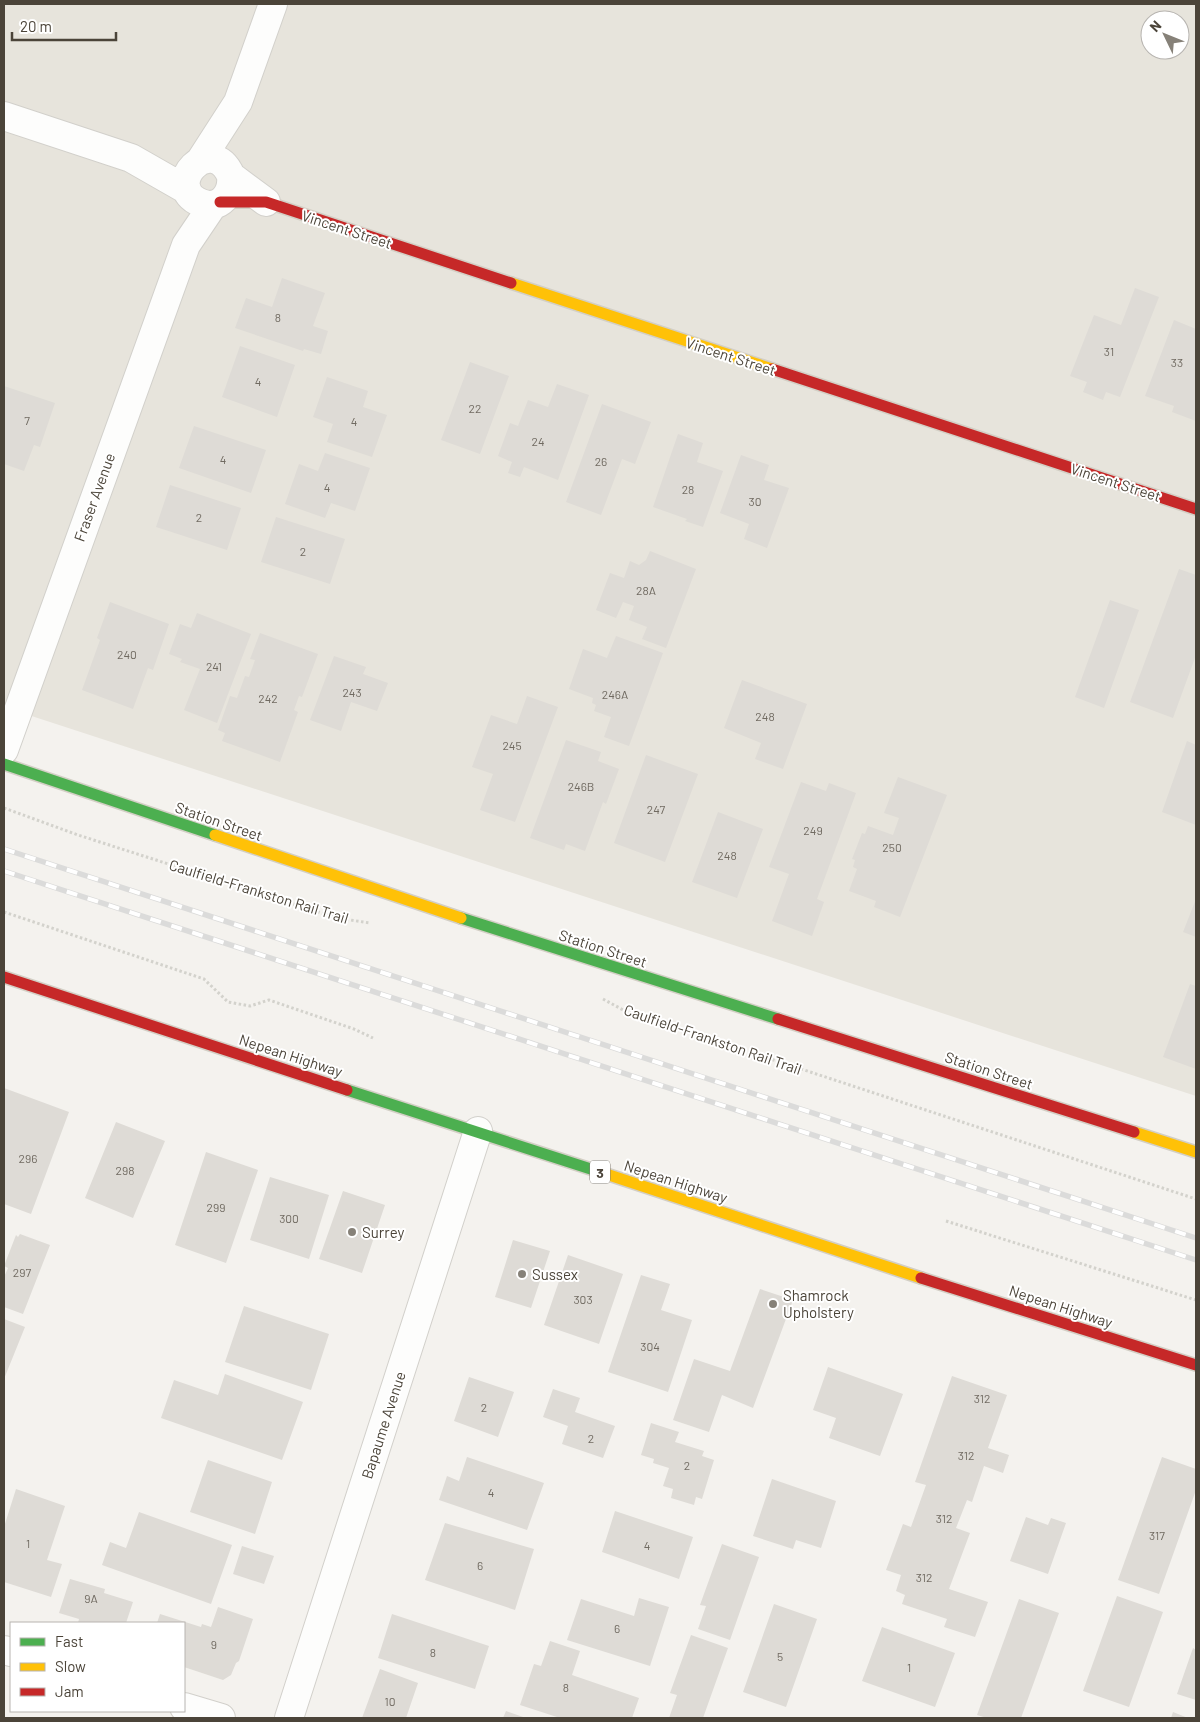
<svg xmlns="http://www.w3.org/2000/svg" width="1200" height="1722" font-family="Barlow,sans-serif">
	<rect width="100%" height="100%" fill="#f4f2ee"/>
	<!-- residential -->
	<path fill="#e7e4dc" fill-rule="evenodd" d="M4 4H1196V1096L4 707ZM1150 20H1180V50H1150Z"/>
	<!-- building -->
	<path fill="#dedbd6" d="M282 278 325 293 313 326 328 331 321 354 304 349 303 351 235 328 246 298 272 307Z
		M1135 288 1159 297 1120 397 1106 392 1103 400 1083 392 1087 382 1070 376 1094 315 1121 325Z
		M1174 320 1196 329V421L1172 412 1174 406 1145 396Z
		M240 346 295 365 277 417 222 397Z
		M470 362 509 376 480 454 441 440Z
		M327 377 368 391 363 407 387 415 372 457 327 442 333 424 313 417Z
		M557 384 589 395 558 480 524 467 520 477 508 473 512 462 498 456 510 423 518 426 528 400 548 407Z
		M4 386 55 403 40 447 34 445 24 471 4 464Z
		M602 404 651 422 635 464 622 459 601 515 566 502Z
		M194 426 266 450 251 493 179 468Z
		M678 434 703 443 697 462 723 471 703 527 685 521 687 519 653 507Z
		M325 453 370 468 355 511 331 503 325 518 285 504 299 464 318 471Z
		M741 455 769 465 764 480 789 488 767 548 744 539 749 524 720 513Z
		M170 485 241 508 227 550 156 527Z
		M276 517 345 539 330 584 261 562Z
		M650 551 696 569 666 648 642 639 647 627 629 620 634 606 623 602 616 618 596 610 610 573 624 578 630 561 639 565 646 560Z
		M1179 569 1196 575V655L1173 718 1130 702Z
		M1110 600 1139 610 1104 708 1075 697Z
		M110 602 169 624 153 670 148 668 133 709 82 690 100 640 97 638Z
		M197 613 251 634 217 723 184 710 200 669 180 662 182 659 169 654 180 624 191 628Z
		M260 633 318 654 302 697 299 696 294 710 298 712 280 762 222 741 225 733 218 730 230 696 237 698 245 676 249 677 255 660 250 659Z
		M616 636 663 653 629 746 604 737 611 717 594 711 596 705 592 703 593 698 569 689 583 649 607 658Z
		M334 656 366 667 363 674 388 683 377 711 351 702 341 731 310 720Z
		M742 680 807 704 783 769 755 759 761 743 724 728Z
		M527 696 558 707 515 822 480 810 493 774 472 767 491 715 517 724Z
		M566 740 601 752 598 761 619 769 606 804 603 802 585 851 566 844 564 850 530 838Z
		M1187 741 1196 745V825L1162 812Z
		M646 755 698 774 665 862 614 843Z
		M898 777 947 795 900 917 874 907 876 901 849 891 857 869 853 867 855 860 852 859 862 833 865 834 868 826 893 835 899 818 884 813Z
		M801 782 826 791 829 783 856 793 817 899 824 902 812 936 772 921 789 874 769 867Z
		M718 812 763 829 737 898 692 882Z
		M1196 899V937L1183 932Z
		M1190 984 1196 986V1069L1163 1057Z
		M4 1088 69 1112 31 1214 4 1204Z
		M116 1122 165 1141 133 1218 85 1198Z
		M206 1152 258 1170 226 1263 175 1245Z
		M270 1177 329 1195 309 1259 250 1240Z
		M343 1191 385 1205 362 1273 319 1259Z
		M20 1234 50 1245 23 1314 4 1307V1277L8 1268 4 1266 16 1235 18 1237Z
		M513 1240 550 1251 531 1308 495 1297Z
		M568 1255 623 1274 599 1344 544 1325Z
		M641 1275 670 1284 661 1310 692 1320 668 1392 608 1372Z
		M760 1289 793 1300 753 1408 722 1395 709 1432 673 1420 694 1359 730 1371Z
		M244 1306 329 1334 311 1390 225 1362Z
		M4 1319 25 1327 4 1379Z
		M828 1367 903 1394 880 1456 829 1438 836 1418 813 1410Z
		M225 1374 303 1402 282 1460 161 1418 174 1380 218 1395Z
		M952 1376 1007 1395 988 1448 1009 1455 1003 1473 984 1466 972 1502 967 1500 956 1528 970 1533 949 1589 988 1602 975 1637 944 1627 947 1619 902 1604 905 1595 896 1591 901 1575 886 1570 903 1524 911 1527 926 1485 915 1482Z
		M469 1377 514 1392 498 1437 454 1421Z
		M553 1389 580 1398 575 1412 615 1426 603 1458 562 1444 568 1426 543 1417Z
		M651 1423 679 1432 675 1442 704 1451 702 1456 714 1460 702 1499 696 1497 694 1505 671 1498 673 1489 663 1486 669 1468 653 1463 654 1459 641 1455Z
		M467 1457 544 1483 527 1530 439 1500 447 1476 459 1481Z
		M1162 1457 1196 1469V1490L1159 1594 1118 1580Z
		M208 1460 272 1482 255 1534 190 1512Z
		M772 1479 836 1501 821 1548 796 1540 793 1549 753 1536Z
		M16 1489 65 1506 47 1560 62 1564 51 1597 4 1582V1527Z
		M615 1511 693 1537 679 1579 602 1552Z
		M139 1512 232 1545 211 1604 102 1565 110 1542 126 1548Z
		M1026 1517 1048 1525 1051 1518 1066 1523 1048 1574 1010 1561Z
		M445 1523 534 1549 515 1610 425 1580Z
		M722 1544 759 1557 730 1640 698 1629 706 1606 700 1605Z
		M242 1546 274 1556 264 1584 233 1574Z
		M70 1579 105 1589 104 1593 133 1602 126 1623H78L79 1619 59 1613Z
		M1117 1596 1163 1612 1129 1707 1083 1691Z
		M639 1598 669 1607 650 1666 567 1640 581 1599 634 1616Z
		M1019 1599 1059 1613 1021 1718H987L977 1715Z
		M774 1604 817 1619 786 1707 743 1692Z
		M218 1607 253 1619 239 1661 236 1663 231 1675 223 1680 184 1667V1623H157L160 1614 201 1627 202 1624 211 1627Z
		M392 1614 489 1646 475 1689 378 1658Z
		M882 1627 955 1653 935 1707 862 1681Z
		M691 1635 728 1648 703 1718H669L677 1695 670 1693Z
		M550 1641 580 1651 572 1675 639 1698 632 1718H560L520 1705 534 1664 541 1666Z
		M1193 1648 1196 1650V1700L1177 1694Z
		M380 1669 418 1683 406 1718H362Z
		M506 1711 526 1718H503Z
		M1173 1712 1188 1718H1171Z"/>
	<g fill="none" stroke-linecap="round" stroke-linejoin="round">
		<defs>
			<path id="street" d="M4 116 131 158 187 190
				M200 161 238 102 273 4
				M231 176C233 193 220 211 201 203 160 186 212 131 231 176L266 202
				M4 750 186 245 213 205
				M4 1650 11 1652
				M184 1707 221 1718
				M289 1718 478 1131"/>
			<path id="fast" d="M4 764 215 835
				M461 918 778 1019
				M347 1090 600 1172"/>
			<path id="slow" d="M511 283 772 369
				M215 835 461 918
				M1134 1132 1196 1152
				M600 1172 921 1278"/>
			<path id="jam" d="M220 202H266L511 283
				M772 369 1196 509
				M4 977 347 1090
				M778 1019 1134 1132
				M921 1278 1196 1365"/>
		</defs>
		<!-- street casing -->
		<use href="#street" stroke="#d2d0cb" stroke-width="30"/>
		<!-- fast casing -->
		<use href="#fast" stroke="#d3cfc5" stroke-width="14"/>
		<!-- slow casing -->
		<use href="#slow" stroke="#d3cfc5" stroke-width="14"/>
		<!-- jam casing -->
		<use href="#jam" stroke="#d3cfc5" stroke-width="14"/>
		<!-- path -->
		<path stroke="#d3d2cc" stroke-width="3" stroke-dasharray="2.5 2.5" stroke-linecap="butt" d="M4 808 78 835 337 918 370 923
			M4 912 204 979 228 1002 250 1006 269 1000 354 1029 373 1038
			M603 999 625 1011 1196 1199
			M946 1221 1196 1300"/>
		<!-- street -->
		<use href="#street" stroke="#fdfdfc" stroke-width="28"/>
		<!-- fast -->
		<use href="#fast" stroke="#4caf50" stroke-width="11"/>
		<!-- slow -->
		<use href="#slow" stroke="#ffc107" stroke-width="11"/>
		<!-- jam -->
		<use href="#jam" stroke="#c62828" stroke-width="11"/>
		<defs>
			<path id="rail" d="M4 849 1196 1238
				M4 871 1196 1260"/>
		</defs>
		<!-- rail casing -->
		<use href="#rail" stroke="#dbdbda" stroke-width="5.5"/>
		<!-- rail -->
		<use href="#rail" stroke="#fff" stroke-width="4" stroke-dasharray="11" stroke-linecap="butt"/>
	</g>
	<!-- markers -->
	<g fill="#868178" stroke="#fff" stroke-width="2">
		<circle cx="352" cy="1232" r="5"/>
		<circle cx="522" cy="1274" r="5"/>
		<circle cx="773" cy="1304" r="5"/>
	</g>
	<g text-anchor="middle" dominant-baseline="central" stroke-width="4" stroke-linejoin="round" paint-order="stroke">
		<!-- number labels -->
		<g font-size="12" fill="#706a61">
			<text x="278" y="317">8</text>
			<text x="1109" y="351">31</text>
			<text x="1177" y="362">33</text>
			<text x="258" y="381">4</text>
			<text x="475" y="408">22</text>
			<text x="27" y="420">7</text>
			<text x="354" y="421">4</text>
			<text x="538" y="441">24</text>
			<text x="223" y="459">4</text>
			<text x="601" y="461">26</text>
			<text x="327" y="487">4</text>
			<text x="688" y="489">28</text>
			<text x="755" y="501">30</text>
			<text x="199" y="517">2</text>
			<text x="303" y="551">2</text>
			<text x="646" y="590">28A</text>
			<text x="127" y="654">240</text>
			<text x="214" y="666">241</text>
			<text x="352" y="692">243</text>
			<text x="615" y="694">246A</text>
			<text x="268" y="698">242</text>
			<text x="765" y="716">248</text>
			<text x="512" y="745">245</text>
			<text x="581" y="786">246B</text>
			<text x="656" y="809">247</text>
			<text x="813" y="830">249</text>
			<text x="892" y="847">250</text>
			<text x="727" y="855">248</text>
			<text x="28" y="1158">296</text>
			<text x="125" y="1170">298</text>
			<text x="216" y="1207">299</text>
			<text x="289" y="1218">300</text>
			<text x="22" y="1272">297</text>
			<text x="583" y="1299">303</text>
			<text x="650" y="1346">304</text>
			<text x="982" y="1398">312</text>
			<text x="484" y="1407">2</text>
			<text x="591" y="1438">2</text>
			<text x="966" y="1455">312</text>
			<text x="687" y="1465">2</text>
			<text x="491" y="1492">4</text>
			<text x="944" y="1518">312</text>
			<text x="1157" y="1535">317</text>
			<text x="28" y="1543">1</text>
			<text x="647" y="1545">4</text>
			<text x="480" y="1565">6</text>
			<text x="924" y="1577">312</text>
			<text x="91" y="1598">9A</text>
			<text x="617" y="1628">6</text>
			<text x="214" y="1644">9</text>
			<text x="433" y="1652">8</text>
			<text x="780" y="1656">5</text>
			<text x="909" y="1667">1</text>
			<text x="566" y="1687">8</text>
			<text x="390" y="1701">10</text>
		</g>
		<!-- shield labels -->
		<rect fill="#fff" stroke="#817c74" stroke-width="1" x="590" y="1160.5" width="20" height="23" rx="4"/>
		<g font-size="14" font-weight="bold" fill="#4b4439">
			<text x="600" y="1172">3</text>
		</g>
		<!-- street labels -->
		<g font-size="15" fill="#4b4439" stroke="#fff">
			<text transform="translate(347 229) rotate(18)">Vincent Street</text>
			<text transform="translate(731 356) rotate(18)">Vincent Street</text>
			<text transform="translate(1116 482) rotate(18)">Vincent Street</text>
			<text transform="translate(94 497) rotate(-70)">Fraser Avenue</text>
			<text transform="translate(219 821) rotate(19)">Station Street</text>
			<text transform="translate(259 891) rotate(17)">Caulfield-Frankston Rail Trail</text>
			<text transform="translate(603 948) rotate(18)">Station Street</text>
			<text transform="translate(713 1039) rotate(19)">Caulfield-Frankston Rail Trail</text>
			<text transform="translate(291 1055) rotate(18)">Nepean Highway</text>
			<text transform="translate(989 1070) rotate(18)">Station Street</text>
			<text transform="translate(676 1181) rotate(18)">Nepean Highway</text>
			<text transform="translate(1061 1306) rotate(18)">Nepean Highway</text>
			<text transform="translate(383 1425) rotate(-72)">Bapaume Avenue</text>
		</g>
		<!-- poi labels -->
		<g font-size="15" fill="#4b4439" stroke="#fff" text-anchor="start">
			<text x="362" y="1232">Surrey</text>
			<text x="532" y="1274">Sussex</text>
			<text x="783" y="1295">Shamrock<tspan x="783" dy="17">Upholstery</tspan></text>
		</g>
	</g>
	<!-- border -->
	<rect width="1200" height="1722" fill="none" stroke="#4b4439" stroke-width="10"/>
	<!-- legend -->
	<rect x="10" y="1622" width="175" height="90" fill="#ffffff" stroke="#b7b4b0"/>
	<rect x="20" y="1638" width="25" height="8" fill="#4caf50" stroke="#b7b4b0"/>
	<text x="55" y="1647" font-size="15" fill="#4b4439">Fast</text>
	<rect x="20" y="1663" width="25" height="8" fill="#ffc107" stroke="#b7b4b0"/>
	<text x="55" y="1672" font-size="15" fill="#4b4439">Slow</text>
	<rect x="20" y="1688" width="25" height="8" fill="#c62828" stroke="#b7b4b0"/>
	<text x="55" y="1697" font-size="15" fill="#4b4439">Jam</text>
	<!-- north arrow -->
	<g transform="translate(1165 35) rotate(313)"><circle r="24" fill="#ffffff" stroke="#b7b4b0"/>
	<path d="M0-4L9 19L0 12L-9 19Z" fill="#868178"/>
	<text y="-8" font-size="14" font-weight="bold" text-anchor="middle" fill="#4b4439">N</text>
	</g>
	<!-- scale -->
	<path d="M12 32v8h104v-8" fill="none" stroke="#4b4439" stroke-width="2.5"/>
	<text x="20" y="32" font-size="15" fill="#4b4439" stroke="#ffffff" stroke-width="4" paint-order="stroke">20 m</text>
</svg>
